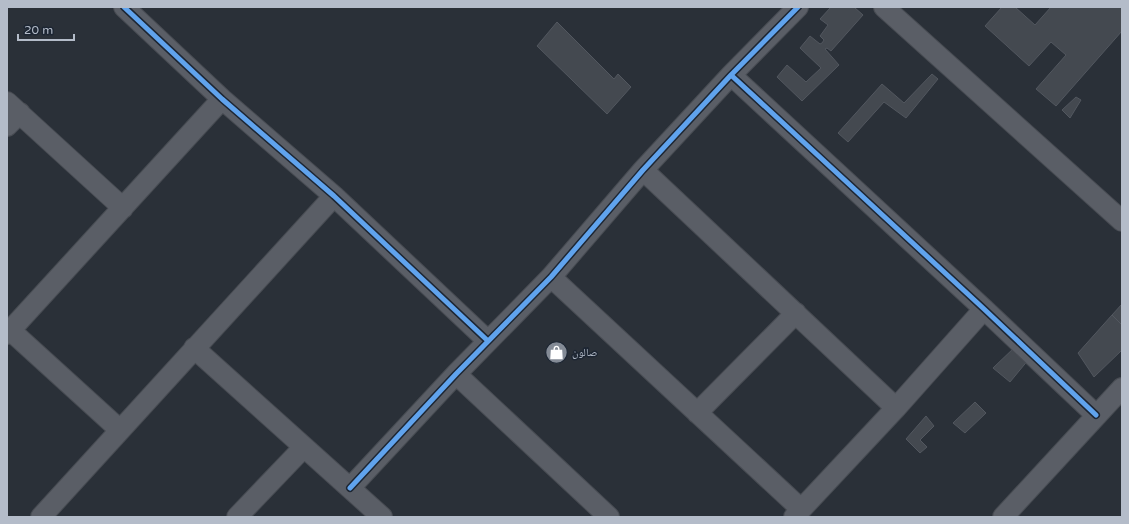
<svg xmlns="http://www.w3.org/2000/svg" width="1129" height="524" font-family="'Varela Round','Noto Naskh Arabic',sans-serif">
	<rect width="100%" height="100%" fill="#2a3038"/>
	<!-- building -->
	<path fill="#444950" stroke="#52575f" d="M831 7H854L863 15 831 51 827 48 825 49 839 65 802 101 777 77 787 65 806 82 821 68 800 48 810 36 820 44 822 43 824 40 820 36 828 25 820 19Z
		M1002 7H1015L1035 25 1051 7H1122V31L1056 106 1036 89 1066 55 1051 42 1029 66 985 26Z
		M557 22 614 79 618 74 631 87 607 114 537 46Z
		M932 74 938 79 906 118 884 102 848 142 838 133 882 84 904 103Z
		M1076 97 1081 100 1070 118 1062 110Z
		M1122 304V325L1112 315Z
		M1112 315 1122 325V350L1094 377 1078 353Z
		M1016 346 1029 359 1010 382 993 368Z
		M975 402 986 413 965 433 953 423Z
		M926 416 934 426 920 440 927 447 920 453 906 439Z"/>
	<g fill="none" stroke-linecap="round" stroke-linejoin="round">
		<defs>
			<path id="minor" d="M124 7 222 99 334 196 488 341
				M884 7 1122 221
				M731 75 984 309 1096 415
				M7 102 123 208
				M7 126 20 113
				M643 170 896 408
				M551 277 801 509
				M10 330 120 430
				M7 334 222 99
				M194 348 382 517
				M456 374 609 517
				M697 413 796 313
				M350 488 456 374 551 277 643 170 731 75 798 7
				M41 517 334 196
				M237 517 304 447
				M794 517 896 408 984 309
				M1003 517 1122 388"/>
		</defs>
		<!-- minor casing -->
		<use href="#minor" stroke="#484c53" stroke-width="22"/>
		<!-- minor -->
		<use href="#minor" stroke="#5a5e66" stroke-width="20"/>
		<defs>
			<path id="cycleway" d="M124 7 222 99 334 196 488 341
				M731 75 984 309 1096 415
				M350 488 456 374 551 277 643 170 731 75 798 7"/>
		</defs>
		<!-- cycleway casing -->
		<use href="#cycleway" stroke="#1d2633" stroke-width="8"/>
		<!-- cycleway -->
		<use href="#cycleway" stroke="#60a3ed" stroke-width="5"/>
	</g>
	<!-- icons -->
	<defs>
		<symbol id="shop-disc" viewBox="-11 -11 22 22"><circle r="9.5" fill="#848b96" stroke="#1d2633"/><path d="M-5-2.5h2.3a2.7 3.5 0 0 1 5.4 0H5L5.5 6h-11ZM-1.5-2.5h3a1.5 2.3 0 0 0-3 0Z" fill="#fff"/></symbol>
	</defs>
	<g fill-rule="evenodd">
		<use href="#shop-disc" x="544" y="340" width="25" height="25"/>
	</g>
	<g text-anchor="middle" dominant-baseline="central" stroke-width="3" stroke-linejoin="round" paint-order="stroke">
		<!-- poi labels -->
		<g font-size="11" fill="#b4bcc9" stroke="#1d2633" text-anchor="start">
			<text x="572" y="352">صالون</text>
		</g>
	</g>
	<!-- border -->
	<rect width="1129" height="524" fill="none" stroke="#b4bcc9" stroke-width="16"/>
	<!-- scale -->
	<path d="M18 34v6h56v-6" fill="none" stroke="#b4bcc9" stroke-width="2"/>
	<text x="24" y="34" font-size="12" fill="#b4bcc9" stroke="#1d2633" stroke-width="3" paint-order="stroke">20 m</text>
</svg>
